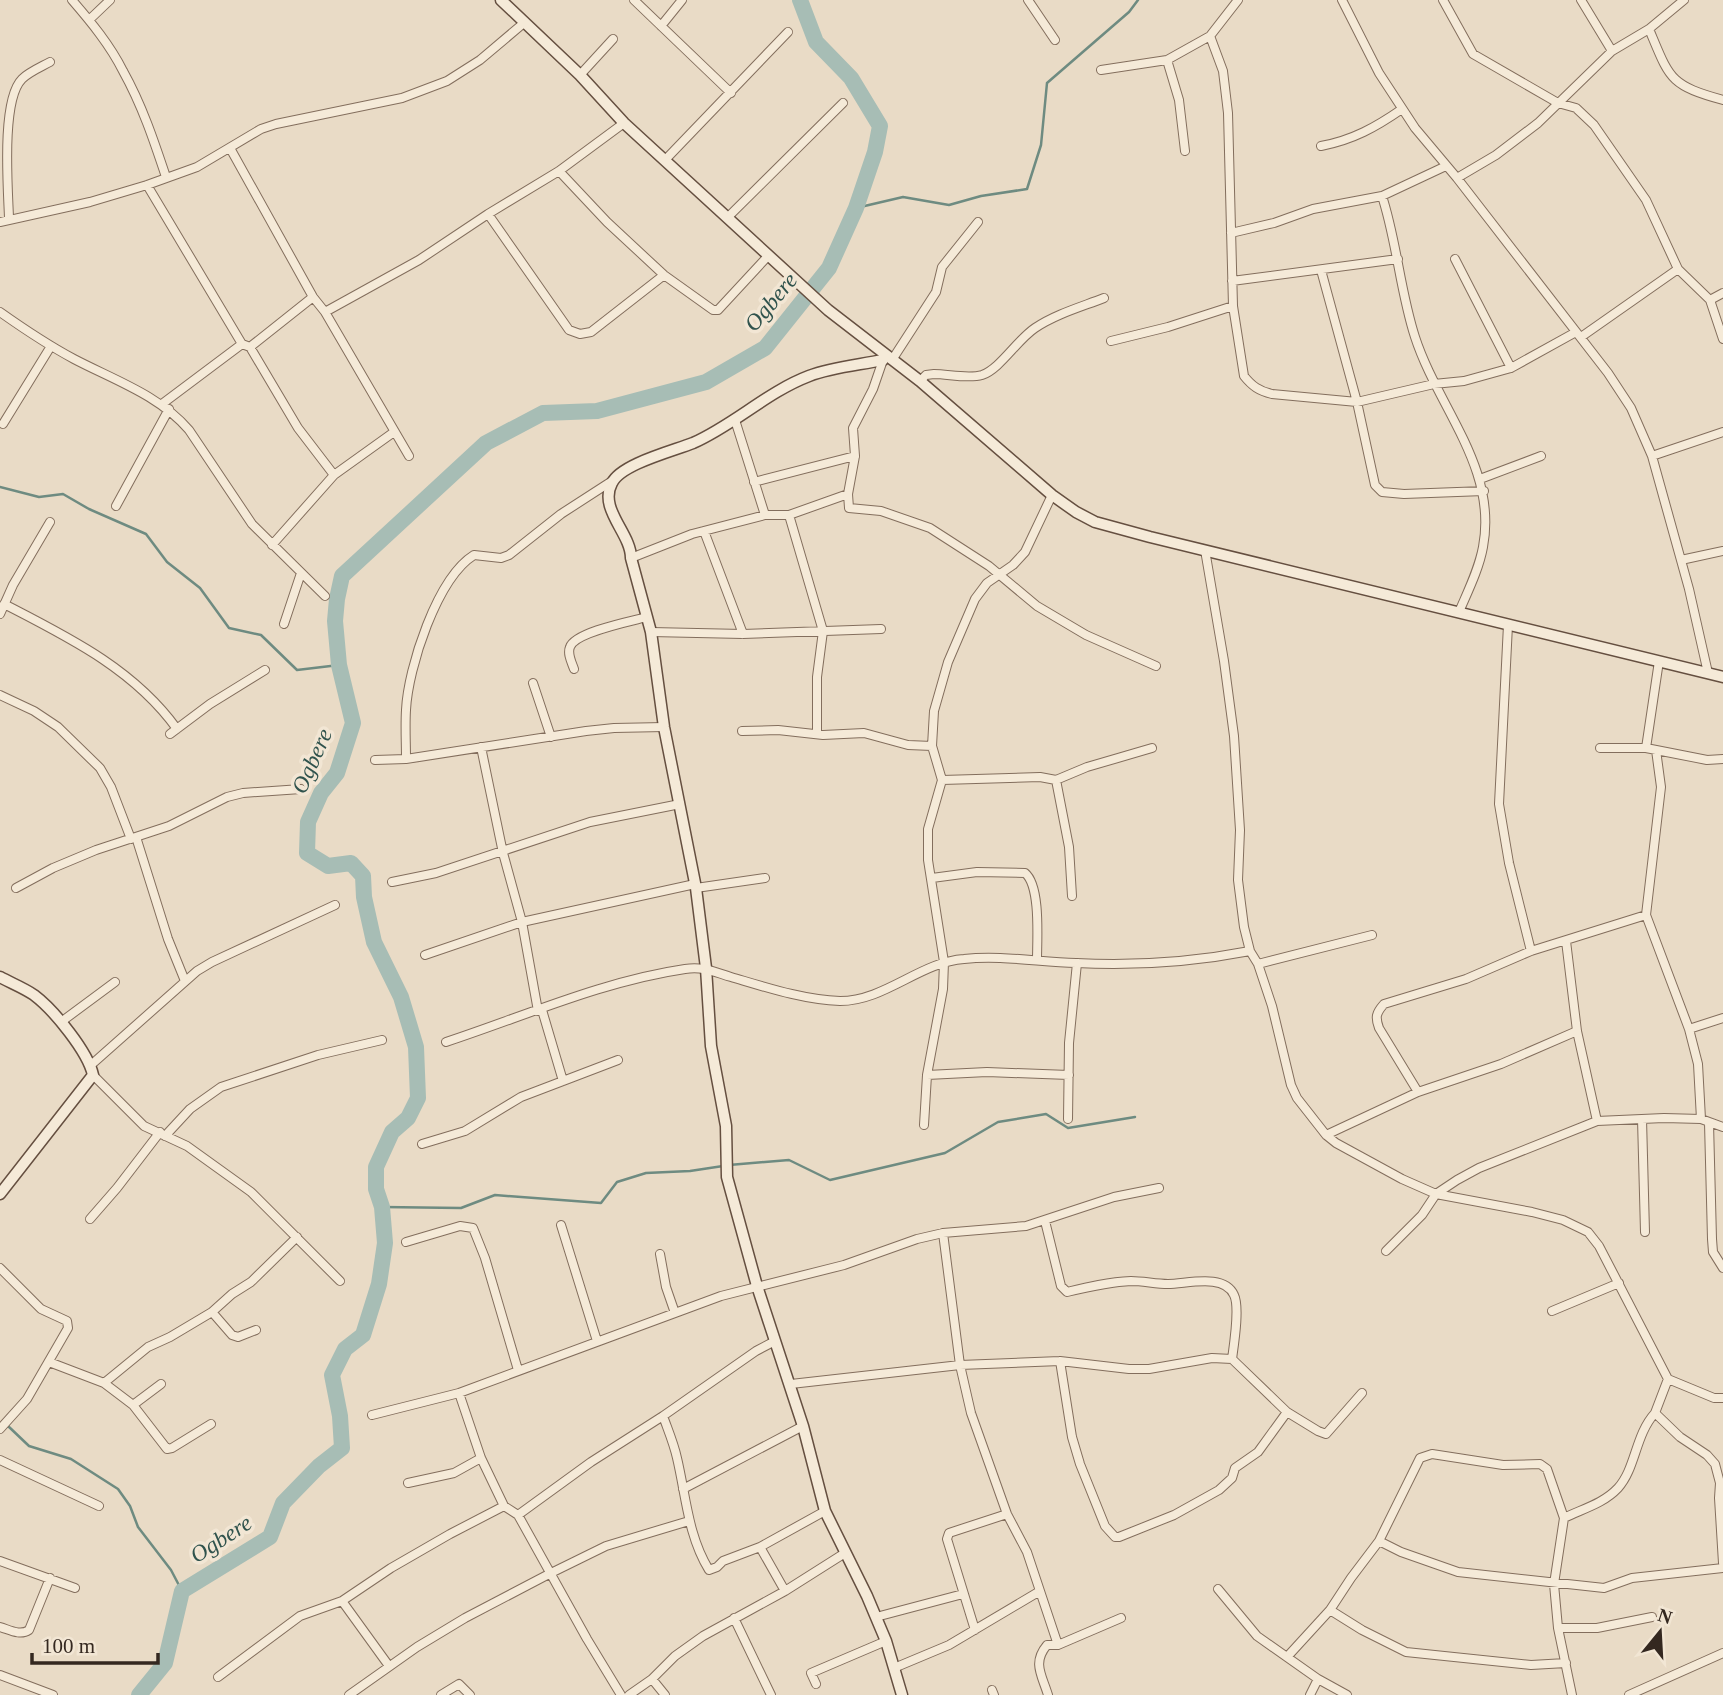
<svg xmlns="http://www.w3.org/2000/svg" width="1723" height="1695" font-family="'Times New Roman',serif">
	<rect width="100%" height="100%" fill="#e9dbc6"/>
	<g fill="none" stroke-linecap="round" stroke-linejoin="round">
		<!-- stream -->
		<path stroke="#6e8b81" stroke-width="2.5" d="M856 208 903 197 949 205 981 196 1027 189 1041 145 1047 83 1129 12 1138 0
			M0 487 39 497 63 494 89 509 146 534 167 562 200 588 229 628 261 635 297 670 339 665
			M729 1165 789 1160 830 1180 945 1153 998 1122 1046 1114 1068 1128 1135 1117
			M382 1207 461 1208 495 1195 601 1203 617 1182 646 1173 690 1171 723 1166
			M8 1426 29 1446 71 1459 118 1489 130 1506 138 1527 171 1570 182 1591"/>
		<!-- river -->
		<path stroke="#a7bdb5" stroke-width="16" d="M139 1695 165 1663 182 1591 270 1537 283 1503 319 1466 342 1448 340 1416 332 1375 345 1349 363 1335 379 1284 385 1243 382 1207 376 1189V1167L392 1132 408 1118 418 1098 416 1047 401 997 374 942 364 897 363 876 351 863 328 866 307 853 308 822 321 793 337 773 353 723 339 665 335 621 337 599 342 576 486 443 543 413 597 411 706 382 765 348 829 268 856 208 875 152 880 126 851 78 816 42 800 0"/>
		<defs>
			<path id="street" d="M72 0C91 22 110 45 123 71 142 105 154 141 166 177
				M634 0 731 93
				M1028 0 1055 40
				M1342 0 1379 73 1415 128 1457 178 1608 373 1631 408 1652 456 1689 589 1708 673
				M1443 0 1473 54 1558 103 1576 108 1594 125 1646 200 1678 269 1710 300 1723 339
				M1581 0 1612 51
				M89 20 110 0
				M661 26 682 0
				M1649 29C1670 79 1669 85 1723 100
				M1210 36 1223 71 1228 113 1233 306 1244 376C1252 386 1259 391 1272 394L1357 402 1434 384 1464 381 1511 368 1576 332
				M1167 60 1179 100 1185 151
				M1101 70 1167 60 1210 36 1238 0
				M580 75 613 39
				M1321 146C1353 140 1376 127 1402 109
				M230 148 313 297 325 312 409 456
				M666 159 788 32
				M559 171 607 222 664 275 713 310H718L768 256
				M1457 178 1496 155 1538 123 1612 51 1649 29 1684 0
				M147 185 242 344 250 347 298 428 334 475
				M1382 196C1397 242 1400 291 1415 337 1438 408 1498 468 1483 547 1479 569 1468 591 1459 612
				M488 214 569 330 580 334 591 332 664 275
				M9 218C8 188 1 100 22 79 29 72 41 67 50 62
				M727 218 843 103
				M0 222 90 202 147 185 197 167 261 129 276 124 402 98 447 81 480 60 525 22
				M1231 233 1274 223 1313 209 1382 196 1446 166
				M1455 259 1511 368
				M1321 270 1357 402 1375 485 1382 492 1404 494 1484 491
				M1232 281 1398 259
				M1710 300 1723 293
				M0 312C24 329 48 345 74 359 114 380 159 395 189 430L252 524 325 596
				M325 312 419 260 488 214 559 171 624 123
				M1581 337 1678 269
				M1111 341 1168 327 1233 306
				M250 347 313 297
				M883 360 873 389 853 428 855 456 848 494 849 508 881 511 930 528 989 566 1037 606 1086 635 1156 666
				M892 360 936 292 942 267 978 222
				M920 381 926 375 934 374C948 374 968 379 982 375 1000 369 1017 340 1035 328 1056 314 1081 307 1104 298
				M162 404 242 344
				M735 420 765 515
				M3 424 51 346
				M1652 456 1723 432
				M1480 479 1541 456
				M754 482 855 456
				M116 506 169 409
				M789 515 823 631 817 677V734
				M704 531 743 634
				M272 545 334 475 394 432
				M1205 550 1224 661 1234 736 1240 830 1238 880 1244 927 1250 951 1258 964 1272 1006 1291 1085 1297 1098 1326 1135 1336 1143 1402 1179 1436 1194 1532 1212 1563 1220 1588 1232 1599 1246 1668 1379 1655 1413 1680 1437 1707 1455 1715 1464 1720 1483 1719 1498 1723 1563
				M631 558 692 534 765 515H789L848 494
				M1681 560 1723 551
				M4 604C68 637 134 669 177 729
				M0 614 13 585 50 522
				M284 624 301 573
				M1508 625 1499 804 1509 863 1531 951
				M651 632 743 634 881 629
				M574 669C572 663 567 654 570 647 575 632 632 621 647 617
				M533 683 551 737
				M0 695 34 711 58 727 100 768 111 787 131 839
				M742 731 778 730 823 735 864 733 908 745 932 746
				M170 734 210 704 265 670
				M481 747 503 853 522 922 538 1011
				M1600 748H1646L1707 760 1723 759
				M1646 748 1659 661
				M1656 750 1661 787 1646 915 1689 1029 1698 1064 1701 1119
				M406 759C406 742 405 726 406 710 408 668 437 578 474 555L501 558 509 555 561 514 612 481
				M375 760 406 759 586 731 614 728 664 727
				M942 780 1040 777 1056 780 1087 767 1152 748
				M1056 780 1069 847 1072 896
				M136 837 168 939 185 981
				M932 878 977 872 1025 873C1041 886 1037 940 1037 960
				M392 882 436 873 590 822 680 804
				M16 888 53 868 96 850 169 826 227 797 243 793 301 789
				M696 888 765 878
				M1566 941 1577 1031 1597 1121
				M425 955 522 922 695 884
				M1258 964 1372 935
				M61 1022 115 982
				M1689 1029 1723 1018
				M446 1042C525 1016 603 981 685 969 703 966 714 972 731 977 765 987 804 1000 840 1001 885 1001 920 962 964 959 1001 955 1039 962 1076 963 1134 966 1193 962 1250 951
				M91 1065 197 971 212 962 335 905
				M93 1075 144 1126 187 1146 251 1192 340 1281
				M927 1075 987 1072 1069 1075
				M563 1081 618 1060
				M1418 1092 1379 1028C1375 1017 1376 1013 1384 1004L1466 979 1531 951 1646 915
				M1068 1119 1069 1043 1077 963
				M1642 1119 1645 1232
				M1709 1123 1712 1239 1713 1252 1723 1268
				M924 1125 927 1075 943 989 944 962 928 860V829L942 780 932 746 934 711 948 662 975 599 987 583 1013 565 1025 552 1052 495
				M1326 1135 1418 1092 1501 1064 1577 1031
				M165 1136 190 1109 221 1087 318 1055 382 1040
				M422 1144 465 1131 521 1097 563 1081 542 1010
				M90 1219 117 1188 160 1132
				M1045 1221 1061 1286 1067 1292C1088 1287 1109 1282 1131 1281 1143 1281 1156 1284 1168 1284 1187 1284 1224 1273 1234 1295 1240 1307 1234 1344 1232 1359
				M561 1225 597 1341
				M943 1233 960 1365 971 1413 1007 1514 1027 1552 1058 1645
				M406 1242 460 1226 473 1228 485 1258 518 1370
				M1386 1251 1422 1215 1436 1194 1457 1180 1479 1168 1597 1121 1664 1118 1701 1119 1723 1127
				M660 1254 666 1287 675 1313
				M0 1268 41 1309 67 1321 68 1328 27 1399 0 1429
				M1552 1311 1619 1283
				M212 1312 232 1335 238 1337 256 1330
				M1060 1361 1072 1437 1080 1464 1105 1526 1115 1537H1119L1174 1515 1219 1490 1232 1478 1235 1468 1258 1452 1287 1412
				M49 1362 104 1383 133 1405 167 1449 172 1448 211 1424
				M1668 1379 1714 1398H1723
				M104 1383 148 1347 170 1337 212 1312 232 1294 251 1282 297 1237
				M791 1384 960 1365 1060 1361 1129 1369H1149L1212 1358 1232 1359 1287 1412 1318 1431 1326 1434 1362 1393
				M459 1393 481 1458 504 1506
				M133 1405 161 1384
				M372 1415 459 1393 721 1296 844 1265 917 1239 943 1233 1026 1226 1114 1197 1159 1188
				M663 1416C668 1430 674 1444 677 1458 686 1496 688 1536 709 1570L717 1567 723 1561 760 1547 825 1511
				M0 1460 99 1506
				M408 1483 454 1473 481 1458
				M683 1489 803 1426
				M518 1515 591 1462 663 1416 756 1351 775 1341
				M1564 1518C1582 1509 1603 1504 1618 1488 1636 1468 1635 1435 1655 1413
				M1379 1541 1401 1552 1458 1572 1604 1588 1632 1578 1723 1568
				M760 1547 785 1591
				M0 1561 75 1588
				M1218 1589 1257 1636 1318 1679 1347 1695
				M342 1601 389 1666
				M1330 1610 1362 1630 1406 1652 1531 1665 1566 1663
				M876 1617 963 1594
				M734 1618 771 1695
				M0 1627C10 1630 20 1636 29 1630L50 1578
				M1558 1628H1597L1652 1617
				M975 1630 947 1539 949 1533 1007 1514
				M1287 1657 1330 1610 1351 1578 1379 1541 1420 1458 1432 1454 1503 1465 1540 1464 1547 1469 1564 1518 1554 1584 1558 1628 1572 1695
				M894 1668 949 1645 1040 1591
				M0 1675 53 1695
				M218 1677 300 1616 342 1601 391 1568 450 1534 504 1506 518 1515 587 1639 621 1695
				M652 1679 665 1695
				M816 1684 811 1673 886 1641
				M992 1690 994 1695
				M349 1695 417 1647 465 1618 551 1573 606 1546 689 1521
				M441 1695 459 1684 470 1695
				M629 1695 652 1679 675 1656 703 1636 785 1591 845 1553
				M1048 1695C1042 1675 1032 1663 1047 1645H1058L1121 1618
				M1310 1695 1318 1679
				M1629 1695 1723 1653"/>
			<path id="secondary" d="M501 0 580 75 624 123 828 310 920 381 1052 495 1076 512 1095 522 1150 537 1723 677
				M885 355 883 360C859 365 832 367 809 376 767 392 734 425 693 443 673 451 621 464 612 483 598 509 631 533 631 558L651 632 664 727 696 888 706 968 711 1046 726 1126 727 1177 757 1286 803 1426 825 1511 867 1596 886 1641 902 1695
				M0 977C11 983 24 988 34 995 54 1010 88 1052 93 1075L0 1194"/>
		</defs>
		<!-- street casing -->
		<use href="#street" stroke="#836e5d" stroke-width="10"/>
		<!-- secondary casing -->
		<use href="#secondary" stroke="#654f40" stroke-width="13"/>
		<!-- street -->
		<use href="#street" stroke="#f5ead8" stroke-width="8"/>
		<!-- secondary -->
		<use href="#secondary" stroke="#f5ead8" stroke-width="10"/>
	</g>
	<g text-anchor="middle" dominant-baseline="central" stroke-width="7" stroke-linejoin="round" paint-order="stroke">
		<!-- water labels -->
		<g font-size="23" font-style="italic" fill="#30534d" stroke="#f2e6d4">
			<text transform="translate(771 302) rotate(-50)">Ogbere</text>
			<text transform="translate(312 761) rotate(-66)">Ogbere</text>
			<text transform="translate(221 1539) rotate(-33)">Ogbere</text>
		</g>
	</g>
	<!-- north arrow -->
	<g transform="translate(1660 1632) rotate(18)" stroke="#f2e6d4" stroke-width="5" paint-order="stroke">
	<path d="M0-5L12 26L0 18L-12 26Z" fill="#342820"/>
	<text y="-10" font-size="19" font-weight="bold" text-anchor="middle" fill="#342820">N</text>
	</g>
	<!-- scale -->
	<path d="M32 1653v10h126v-10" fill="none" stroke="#342820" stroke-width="3.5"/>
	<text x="42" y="1653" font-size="21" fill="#342820" stroke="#f2e6d4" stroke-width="5" paint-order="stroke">100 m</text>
</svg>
